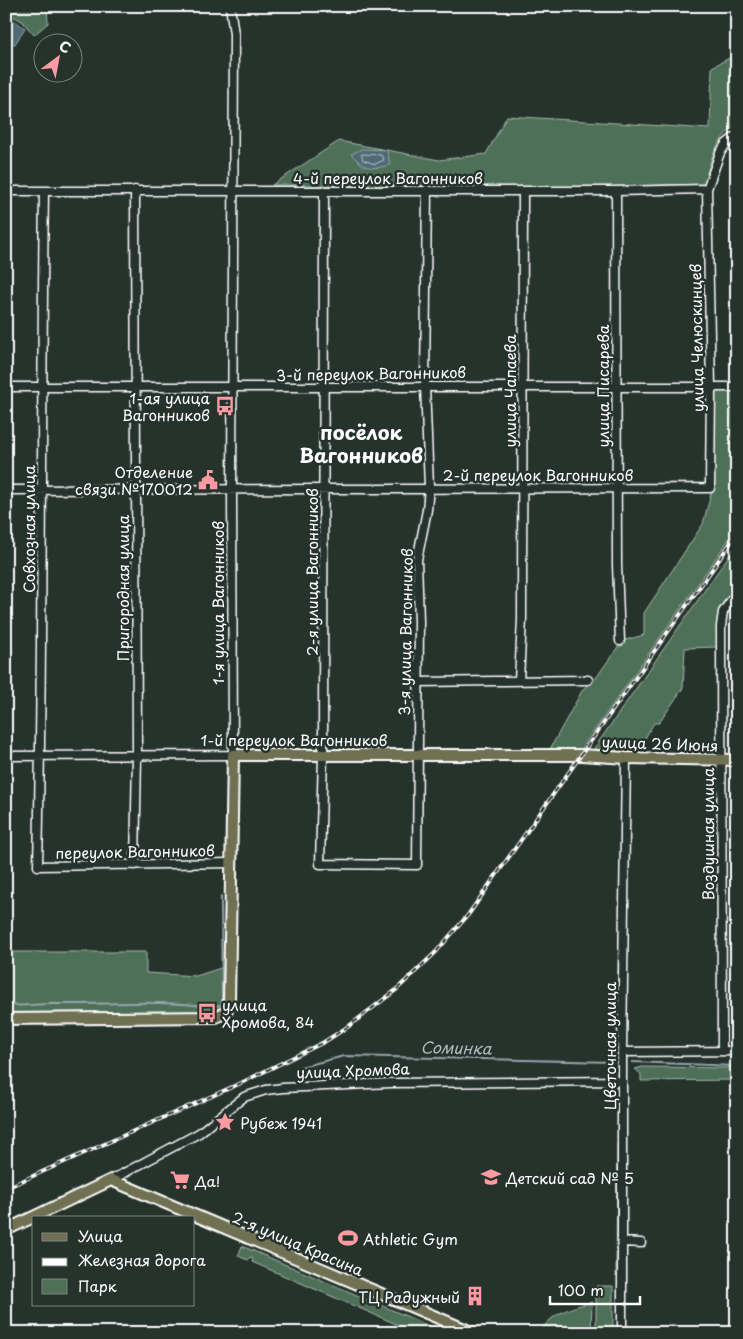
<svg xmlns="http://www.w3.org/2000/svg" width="743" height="1339" font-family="'Playpen Sans',sans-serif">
	<rect width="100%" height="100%" fill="#26332d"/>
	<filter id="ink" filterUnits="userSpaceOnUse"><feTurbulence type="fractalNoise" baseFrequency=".02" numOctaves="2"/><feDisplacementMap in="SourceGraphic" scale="10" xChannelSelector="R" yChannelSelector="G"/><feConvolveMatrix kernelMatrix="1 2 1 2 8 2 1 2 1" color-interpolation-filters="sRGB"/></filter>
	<g filter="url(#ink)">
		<!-- green -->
		<path fill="#4f6f59" stroke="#a7b7ac" d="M6 6H47L48 23 34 35 22 21 6 12Z
			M737 54V125C715 139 711 160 704 184L597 187 272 185 339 141 439 160 486 154 507 116 710 129 712 67Z
			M713 389 737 390V528L580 751 550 749 583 689 596 678 622 641 644 635V613L703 524 713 486Z
			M737 544V587L720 613 717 647 685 648 683 688 659 723H654L636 753 593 750Z
			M620 915 619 992 617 998Z
			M6 952H146V973L196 976 227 966 225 1008 213 1013 6 1015Z
			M642 1067 737 1068V1080L641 1081V1074L635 1069Z
			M617 1144 618 1146 619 1273 616 1277Z
			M242 1246 446 1333H417L252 1262 253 1259 250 1257 248 1260 238 1256Z
			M596 1286H613V1333H596Z
			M592 1302 591 1333H540C549 1314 572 1307 592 1302Z"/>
		<!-- water -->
		<path fill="#4f6a74" stroke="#95a6ac" d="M6 15 25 28 15 44 6 43Z
			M362 149 387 150 390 165C371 170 365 169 351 154Z"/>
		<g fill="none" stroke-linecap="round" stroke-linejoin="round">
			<!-- shore -->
			<path stroke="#b9c3c7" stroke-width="1" d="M362 154 381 155 384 160 375 164 363 160Z"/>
			<!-- stream -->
			<path stroke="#95a6ac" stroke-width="2" d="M6 1004C22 1008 37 1003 53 1004 105 1005 159 999 211 1007
				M217 1006 222 1004 221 897
				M632 1062 737 1066
				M301 1067 344 1056 612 1062"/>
			<defs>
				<path id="minor" d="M6 191H616L707 189
					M44 191C41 416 43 641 38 866L232 863
					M324 191 323 755 320 864 417 865 419 621 417 560 427 510 429 487 425 386 427 190
					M616 191 617 565 620 641
					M6 387H737
					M6 490 710 488 711 387 707 189 720 153 726 144 737 135
					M519 681 522 619 523 191
					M418 682 588 680
					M6 756 233 755 232 489 234 34 230 6
					M135 865 137 754 135 190
					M722 1050 721 626 723 612 737 592
					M622 1052 737 1051
					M111 1180 199 1133 244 1097 266 1090 283 1088 390 1083 622 1081
					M623 1242 641 1243
					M622 1333V1052L626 758"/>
				<path id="major" d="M6 1019 216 1017 226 1012 229 1003 233 755H582L626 758 737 760
					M6 1230 111 1180 474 1333"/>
			</defs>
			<!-- minor casing -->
			<use href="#minor" stroke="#fff" stroke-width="11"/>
			<!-- major casing -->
			<use href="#major" stroke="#fff" stroke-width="14"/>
			<!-- minor -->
			<use href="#minor" stroke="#26332d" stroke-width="8"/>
			<!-- major -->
			<use href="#major" stroke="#706f52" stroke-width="10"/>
			<defs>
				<path id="rail" d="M6 1188 241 1083 324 1042 349 1026 396 990 435 953 468 915 737 534"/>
			</defs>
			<!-- rail casing -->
			<use href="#rail" stroke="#fff" stroke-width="4"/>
			<!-- rail -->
			<use href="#rail" stroke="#26332d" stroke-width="2" stroke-dasharray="5.5" stroke-linecap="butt"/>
		</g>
	</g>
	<!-- icons -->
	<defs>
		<symbol id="bus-bare" viewBox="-9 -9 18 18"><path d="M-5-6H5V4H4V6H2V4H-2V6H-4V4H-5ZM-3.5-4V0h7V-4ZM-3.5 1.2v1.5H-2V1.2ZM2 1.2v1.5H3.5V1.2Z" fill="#ff9aa2" stroke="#26332d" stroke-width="2.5" paint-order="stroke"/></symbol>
		<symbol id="civic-bare" viewBox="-9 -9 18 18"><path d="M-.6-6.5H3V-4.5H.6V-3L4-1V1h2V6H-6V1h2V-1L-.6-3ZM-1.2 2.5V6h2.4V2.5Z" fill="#ff9aa2" stroke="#26332d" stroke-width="2.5" paint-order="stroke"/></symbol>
		<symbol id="sight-bare" viewBox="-9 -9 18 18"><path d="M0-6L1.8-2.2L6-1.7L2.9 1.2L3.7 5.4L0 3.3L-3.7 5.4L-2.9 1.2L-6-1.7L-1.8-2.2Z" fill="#ff9aa2" stroke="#26332d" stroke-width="2.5" paint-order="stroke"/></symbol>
		<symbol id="school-bare" viewBox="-9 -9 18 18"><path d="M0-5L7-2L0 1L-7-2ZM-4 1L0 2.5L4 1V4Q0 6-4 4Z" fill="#ff9aa2" stroke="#26332d" stroke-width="2.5" paint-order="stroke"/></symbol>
		<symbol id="supermarket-bare" viewBox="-9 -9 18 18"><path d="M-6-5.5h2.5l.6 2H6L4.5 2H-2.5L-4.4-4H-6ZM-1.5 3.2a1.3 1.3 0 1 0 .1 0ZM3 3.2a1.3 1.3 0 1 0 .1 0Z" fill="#ff9aa2" stroke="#26332d" stroke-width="2.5" paint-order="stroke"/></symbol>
		<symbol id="stadium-bare" viewBox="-9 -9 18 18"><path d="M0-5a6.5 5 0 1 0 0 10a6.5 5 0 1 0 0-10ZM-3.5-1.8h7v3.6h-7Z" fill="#ff9aa2" stroke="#26332d" stroke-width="2.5" paint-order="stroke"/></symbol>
		<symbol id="building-bare" viewBox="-9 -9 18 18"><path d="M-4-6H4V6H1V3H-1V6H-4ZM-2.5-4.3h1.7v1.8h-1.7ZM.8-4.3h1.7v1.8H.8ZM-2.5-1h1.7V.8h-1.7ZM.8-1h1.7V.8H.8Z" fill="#ff9aa2" stroke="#26332d" stroke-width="2.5" paint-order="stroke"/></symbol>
	</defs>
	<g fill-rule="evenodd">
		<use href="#bus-bare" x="211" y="392" width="28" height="28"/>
		<use href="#civic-bare" x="194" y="466" width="28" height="28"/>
		<use href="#bus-bare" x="193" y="999" width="28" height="28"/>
		<use href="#sight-bare" x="211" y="1108" width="28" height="28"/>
		<use href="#school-bare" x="477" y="1163" width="28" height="28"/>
		<use href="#supermarket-bare" x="166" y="1166" width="28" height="28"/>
		<use href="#stadium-bare" x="334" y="1224" width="28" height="28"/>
		<use href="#building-bare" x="461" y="1282" width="28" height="28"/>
	</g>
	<g text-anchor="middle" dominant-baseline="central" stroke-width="5" stroke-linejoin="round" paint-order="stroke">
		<!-- street labels -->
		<g font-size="15" fill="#fff" stroke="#26332d">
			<text x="388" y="177">4-й переулок Вагонников</text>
			<text transform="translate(696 338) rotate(-91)">улица Челюскинцев</text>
			<text transform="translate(371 373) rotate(-1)">3-й переулок Вагонников</text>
			<text transform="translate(602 386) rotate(-90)">улица Писарева</text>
			<text transform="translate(509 391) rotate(-90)">улица Чапаева</text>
			<text x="538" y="474">2-й переулок Вагонников</text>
			<text transform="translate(28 529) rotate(-90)">Совхозная улица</text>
			<text transform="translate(311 572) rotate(-90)">2-я улица Вагонников</text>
			<text transform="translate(122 588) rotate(-90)">Пригородная улица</text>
			<text transform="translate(217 603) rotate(-90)">1-я улица Вагонников</text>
			<text transform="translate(405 632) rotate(-89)">3-я улица Вагонников</text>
			<text x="294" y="739">1-й переулок Вагонников</text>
			<text transform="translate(660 743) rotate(2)">улица 26 Июня</text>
			<text transform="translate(707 834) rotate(-90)">Воздушная улица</text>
			<text transform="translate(135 851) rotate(-1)">переулок Вагонников</text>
			<text transform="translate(609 1046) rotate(-90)">Цветочная улица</text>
			<text transform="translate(353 1070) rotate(-2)">улица Хромова</text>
			<text transform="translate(298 1243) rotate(23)">2-я улица Красина</text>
		</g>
		<!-- poi labels -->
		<g font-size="15" fill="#fff" stroke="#26332d" text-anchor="start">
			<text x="210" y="397" text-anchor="end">1-ая улица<tspan x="210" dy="17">Вагонников</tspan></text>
			<text x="193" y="471" text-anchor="end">Отделение<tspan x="193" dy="17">связи №170012</tspan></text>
			<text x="222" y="1004">улица<tspan x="222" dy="17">Хромова, 84</tspan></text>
			<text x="240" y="1122">Рубеж 1941</text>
			<text x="506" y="1177">Детский сад № 5</text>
			<text x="195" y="1180">Да!</text>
			<text x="363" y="1238">Athletic Gym</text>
			<text x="460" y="1296" text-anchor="end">ТЦ Радужный</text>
		</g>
		<!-- water labels -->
		<g font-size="16" font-style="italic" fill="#b0bcc0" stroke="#26332d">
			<text transform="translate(456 1047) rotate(1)">Соминка</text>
		</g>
		<!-- district labels -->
		<g font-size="20" font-weight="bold" fill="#fff" stroke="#26332d">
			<text x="361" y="432">посёлок<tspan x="361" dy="23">Вагонников</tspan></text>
		</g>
	</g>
	<!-- margin -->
	<rect width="743" height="1339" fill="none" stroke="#26332d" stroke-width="25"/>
	<rect x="12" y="12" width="718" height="1314" fill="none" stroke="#fff" stroke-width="2" filter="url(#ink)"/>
	<!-- legend -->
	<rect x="32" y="1216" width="162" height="90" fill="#26332d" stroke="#7d8581"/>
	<rect x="42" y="1233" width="25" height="8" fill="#706f52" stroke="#7d8581"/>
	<text x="78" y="1242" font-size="15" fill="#ffffff">Улица</text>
	<rect x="42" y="1258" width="25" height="8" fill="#ffffff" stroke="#7d8581"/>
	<text x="78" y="1266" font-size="15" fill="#ffffff">Железная дорога</text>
	<rect x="42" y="1279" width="25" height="15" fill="#4f6f59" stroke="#7d8581"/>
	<text x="78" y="1292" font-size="15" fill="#ffffff">Парк</text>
	<!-- north arrow -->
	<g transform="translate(58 58) rotate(32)"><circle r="24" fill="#26332d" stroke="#7d8581"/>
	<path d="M0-4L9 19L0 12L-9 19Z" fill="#ff9aa2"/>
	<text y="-8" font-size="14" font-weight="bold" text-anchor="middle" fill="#ffffff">С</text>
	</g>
	<!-- scale -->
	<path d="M550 1296v8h90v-8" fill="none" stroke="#ffffff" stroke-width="2.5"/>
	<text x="558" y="1296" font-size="15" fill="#ffffff" stroke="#26332d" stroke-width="4" paint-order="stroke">100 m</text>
</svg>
